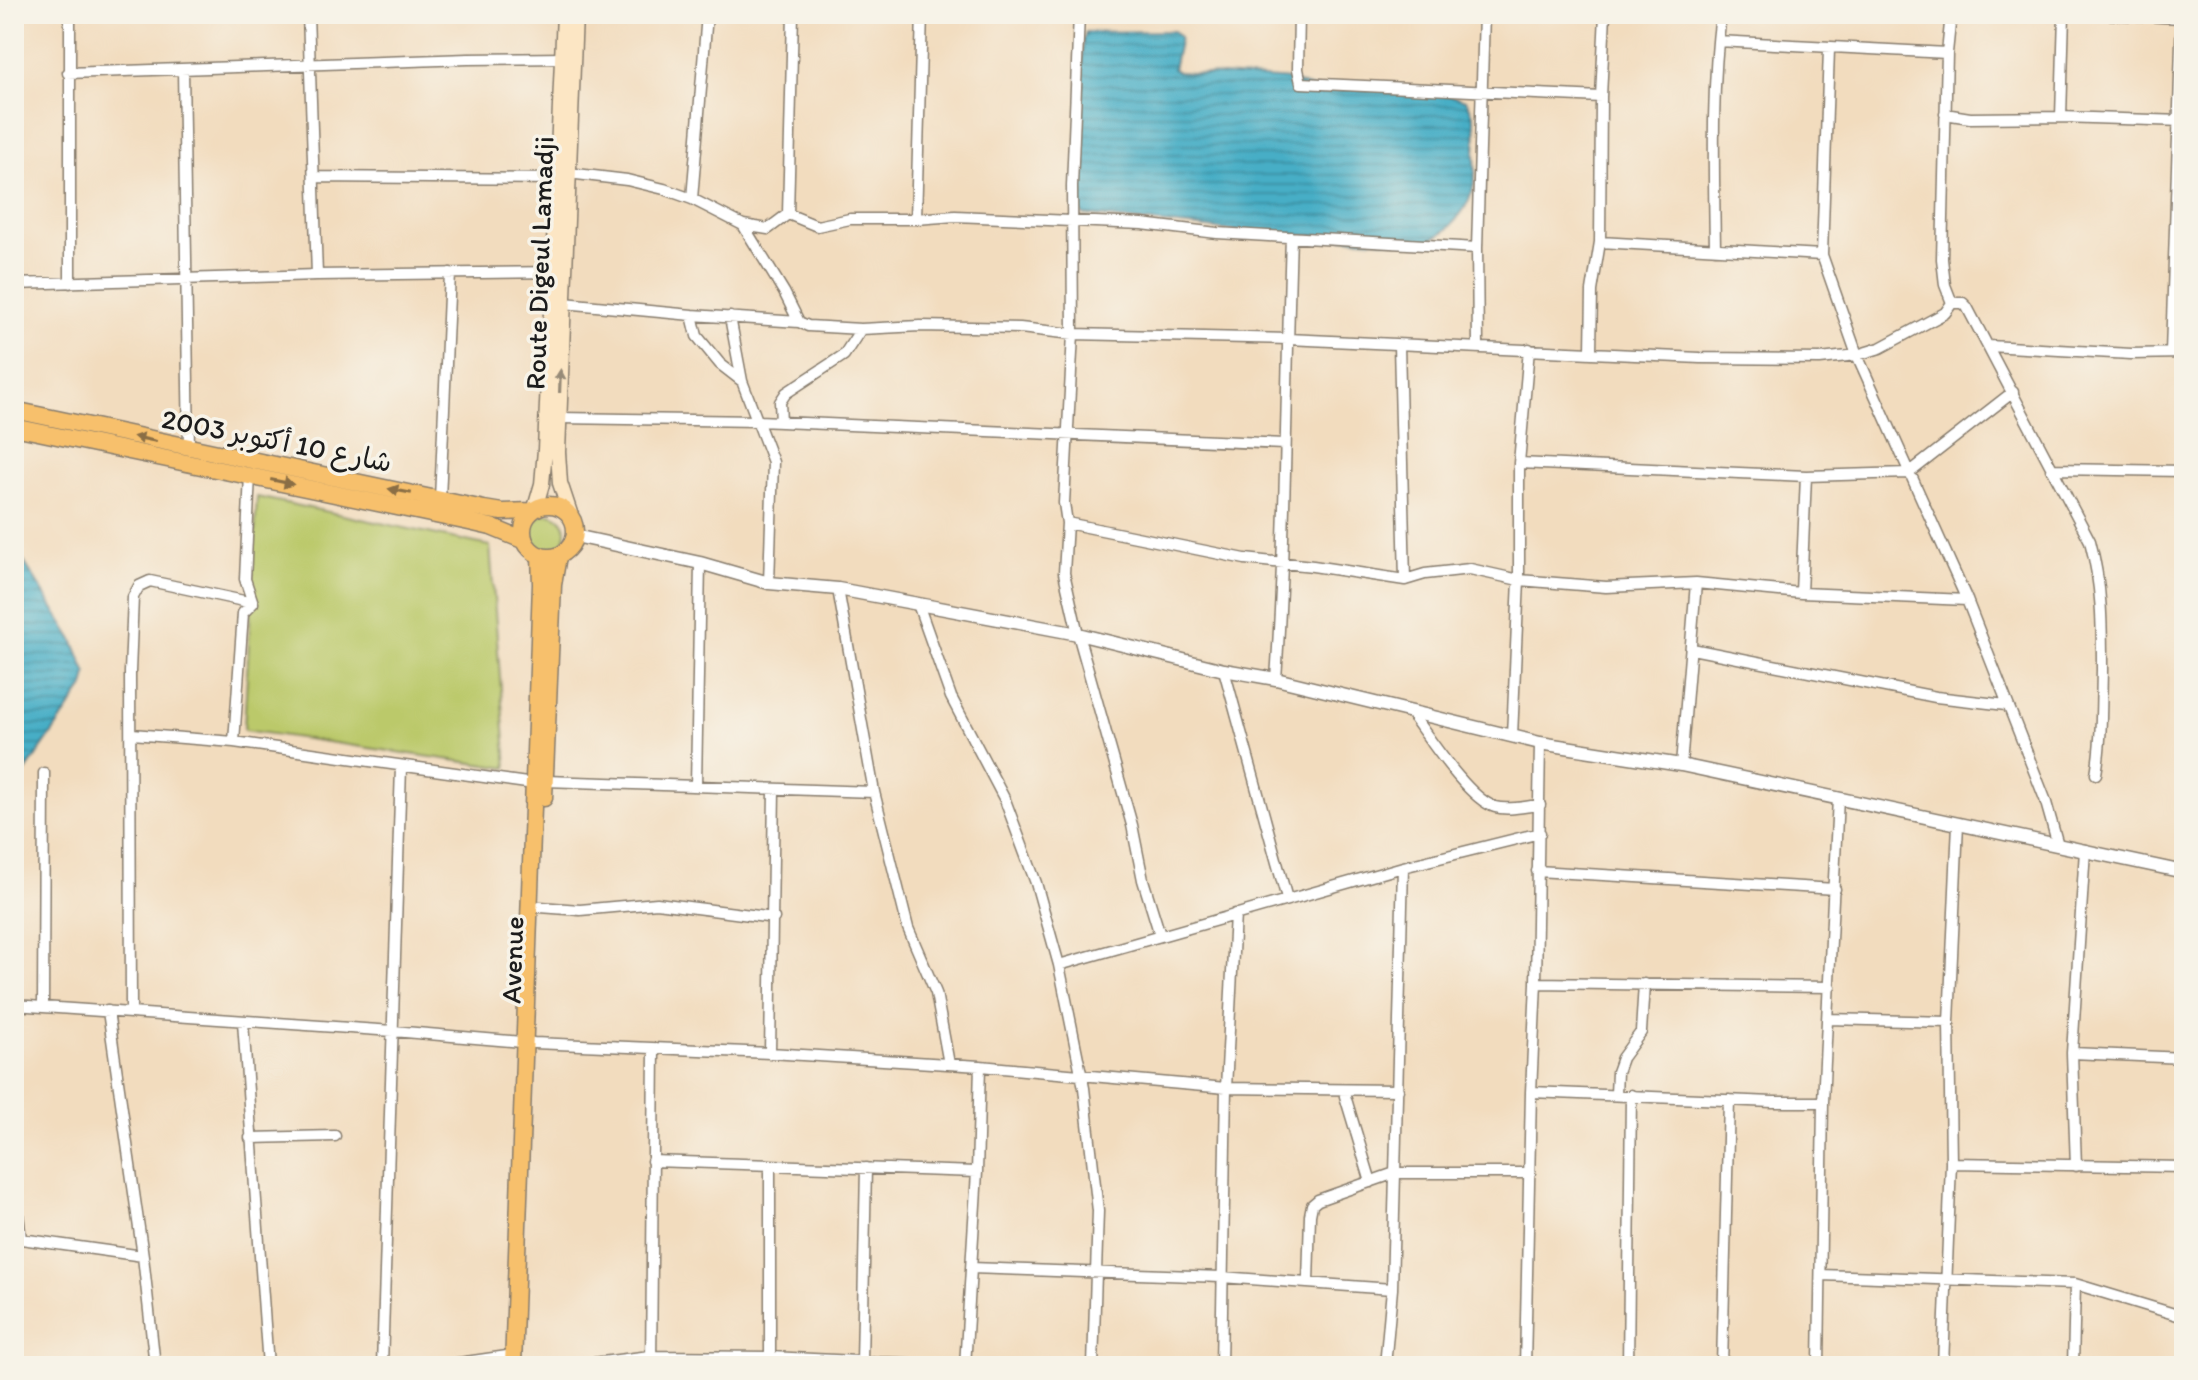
<svg xmlns="http://www.w3.org/2000/svg" width="2198" height="1380" font-family="Itim,'Playpen Sans Arabic',sans-serif">
	<defs>
		<pattern id="water-rules" width="6" height="5" patternUnits="userSpaceOnUse" patternTransform="scale(2)"><rect width="6" height="5" fill="#46aec6"/><path d="M0 2.5h6" fill="none" stroke="#3a8da0"/></pattern>
	</defs>
	<rect width="100%" height="100%" fill="#f7f3e8"/>
	<filter id="ink" filterUnits="userSpaceOnUse"><feTurbulence type="fractalNoise" baseFrequency=".0125" numOctaves="2"/><feDisplacementMap in="SourceGraphic" scale="16" xChannelSelector="R" yChannelSelector="G"/><feConvolveMatrix kernelMatrix="1 2 1 2 8 2 1 2 1" color-interpolation-filters="sRGB"/></filter>
	<filter id="wash" filterUnits="userSpaceOnUse"><feTurbulence type="fractalNoise" baseFrequency=".006" numOctaves="4" result="noise"/><feDisplacementMap in="SourceGraphic" scale="32" xChannelSelector="R" yChannelSelector="G"/><feGaussianBlur stdDeviation="1.8" result="paint"/><feColorMatrix in="noise" values="0 0 0 0 0 0 0 0 0 0 0 0 0 0 0 0 0 1.4 0 .05"/><feComposite in="paint" operator="in"/></filter>
	<g filter="url(#wash)">
		<rect width="100%" height="100%" fill="#f2dcbe"/>
		<!-- green -->
		<path fill="#bbc96b" stroke="#6c7244" stroke-width="2" d="M257 497 490 546 507 768 244 730Z
			M530 532a18 18 0 1 1 36 0a18 18 0 1 1-36 0Z"/>
		<!-- water -->
		<path fill="url(#water-rules)" stroke="#316571" stroke-width="2" d="M1174 31 1180 37 1173 69 1178 72 1292 80C1308 89 1333 94 1350 89L1430 90 1466 100C1477 117 1476 133 1475 153 1475 163 1476 175 1474 184 1469 210 1447 235 1423 243L1236 231 1083 215 1081 211 1079 191 1083 40 1086 32Z
			M14 546 73 640 87 674 84 687 26 771 14 769Z"/>
	</g>
	<g filter="url(#ink)">
		<g fill="none" stroke-linecap="round" stroke-linejoin="round">
			<defs>
				<path id="minor" d="M308 14 317 275
					M1079 14 1072 186 1073 334 1064 503 1067 523 1064 573 1078 634 1132 825 1143 880 1160 935
					M1299 14 1298 69 1301 83 1601 97
					M1951 14 1947 53 1942 259 1945 285 1952 303
					M2108 14 2181 18
					M1718 41 1947 53
					M1829 49 1822 255 1857 355 1967 600 2045 799 2058 845
					M183 69 189 448
					M68 73 468 59 566 58
					M1945 114 1970 118 2061 117 2183 121
					M2061 117 2064 14
					M568 173 627 180 664 189 692 199 743 225 768 229 788 214
					M314 177 558 179
					M692 199 707 14
					M788 214 817 226 850 219H916L955 216 1142 224 1217 233 1477 248
					M788 214 793 14
					M916 219 922 14
					M743 225 784 292 799 322 808 326 861 329 920 326 1020 328 1073 334 1288 339 1700 358 1820 359 1857 355 1880 348 1945 313 1952 303
					M1600 242 1822 255
					M1715 249C1714 171 1711 91 1721 14
					M70 283V14
					M14 284 317 275 556 272
					M564 303 692 315 697 336 720 364 742 381 773 462 769 583
					M1952 303H1963L1967 307 2090 541C2102 586 2102 623 2102 670 2101 705 2102 739 2096 774
					M692 315 799 322
					M730 317 742 381
					M1399 345 1405 580
					M1478 346 1477 248 1484 14
					M1989 346 2131 354 2184 353
					M1591 351 1592 291 1600 242 1601 97 1605 14
					M2171 353 2182 14
					M559 418 758 421 1284 444
					M781 422 780 402 786 393 844 355 861 329
					M1519 463 1806 476 1909 473 2013 392
					M2051 469 2184 471
					M440 499 450 273
					M1067 523 1245 559 1313 566 1405 580 1425 574 1470 569 1519 580 1606 587 1696 583 1801 593 1967 600
					M838 589 874 792 908 928 936 993 949 1064
					M1801 593 1806 476
					M918 604 951 697 1005 800 1036 883 1059 965 1084 1088 1098 1211 1093 1366
					M1692 649 1936 697 2006 705
					M1224 670 1287 899
					M1276 679C1286 532 1286 384 1291 237
					M1410 712C1428 736 1468 799 1495 807 1508 811 1526 806 1540 805
					M132 734 234 742 534 784
					M1512 736 1519 580V463L1529 349
					M234 742 243 613 253 603 245 579 250 475
					M1681 765 1696 583
					M545 781 874 792
					M696 786 700 563
					M1403 867 1540 833
					M1537 871 1835 889
					M540 907 580 910 657 903 774 918
					M1059 965 1403 867 1392 1289 1385 1366
					M1536 983 1830 987
					M14 1005 393 1031 534 1043 770 1053 980 1066 1226 1088 1398 1090
					M43 1007 44 773
					M108 1011 143 1256 155 1366
					M131 1013 130 672 133 597 139 586 150 581 253 603
					M1828 1019 1949 1022
					M243 1022 268 1366
					M770 1053 774 790
					M2072 1053 2184 1058
					M1531 1092 1773 1102H1823
					M1616 1094 1617 1072 1622 1058 1641 1032 1644 984
					M1345 1096 1371 1182
					M250 1138 335 1136
					M652 1161 977 1172
					M1951 1163 2184 1167
					M2076 1166 2072 1053 2085 850
					M14 1180 21 1239
					M14 1238 143 1256
					M971 1268 1221 1277 1392 1289
					M1821 1275 2075 1284 2184 1317
					M1308 1283 1310 1215 1312 1205 1318 1200 1395 1173H1530
					M770 1357V1165
					M862 1362 866 1168
					M382 1366 401 767
					M438 1366 514 1355
					M570 1366 650 1356 770 1357 965 1366 977 1172 980 1066
					M651 1366 654 1049
					M1221 1366 1226 1088 1235 914
					M1525 1366 1531 1092 1536 983 1540 743
					M1628 1366 1631 1095
					M1722 1366 1729 1100
					M1819 1366 1823 1102 1838 798
					M1943 1366 1951 1163 1949 1022 1958 824
					M2073 1366 2075 1284"/>
				<path id="tertiary" d="M575 536 700 563 769 583 838 589 1078 634 1224 670 1276 679 1540 743 1681 765 2184 872"/>
				<path id="secondary" d="M535 508 542 484 545 450 564 14
					M570 513 560 483 558 452 575 14"/>
				<path id="trunk" d="M14 410 484 509 502 512 531 511
					M14 427 469 522 491 527 525 541
					M523 531a26 26 0 1 1 52 0a26 26 0 1 1-52 0Z
					M544 798 553 585 558 556
					M513 1366 541 584 540 555"/>
			</defs>
			<!-- minor casing -->
			<use href="#minor" stroke="#877c6d" stroke-width="13"/>
			<!-- tertiary casing -->
			<use href="#tertiary" stroke="#877c6d" stroke-width="15"/>
			<!-- secondary casing -->
			<use href="#secondary" stroke="#877c6d" stroke-width="17"/>
			<!-- trunk casing -->
			<use href="#trunk" stroke="#877c6d" stroke-width="19"/>
			<!-- minor -->
			<use href="#minor" stroke="#fff" stroke-width="10"/>
			<!-- tertiary -->
			<use href="#tertiary" stroke="#fff" stroke-width="12"/>
			<!-- secondary -->
			<use href="#secondary" stroke="#fce6c4" stroke-width="14"/>
			<!-- trunk -->
			<use href="#trunk" stroke="#f7c06c" stroke-width="16"/>
		</g>
		<!-- one-way arrows -->
		<defs><path id="oneway-solid" d="M-6-.8H1V-3.2L6.5 0L1 3.2V.8H-6Z" transform="scale(2)"/></defs>
		<use fill="#978b78" href="#oneway-solid" transform="translate(560 381) rotate(-88)"/>
		<g fill="#8a6e44">
			<use href="#oneway-solid" transform="translate(145 439) rotate(-168)"/>
			<use href="#oneway-solid" transform="translate(282 482) rotate(12)"/>
			<use href="#oneway-solid" transform="translate(400 491) rotate(-169)"/>
		</g>
	</g>
	<g text-anchor="middle" dominant-baseline="central" stroke-width="7" stroke-linejoin="round" paint-order="stroke">
		<!-- street labels -->
		<g font-size="28" fill="#1c1c1c" stroke="#f7f3e8">
			<text transform="translate(539 263) rotate(-88)">Route Digeul Lamadji</text>
			<text transform="translate(277 440) rotate(11)">شارع 10 أكتوبر 2003</text>
			<text transform="translate(512 960) rotate(-88)">Avenue</text>
		</g>
	</g>
	<!-- margin -->
	<rect width="2198" height="1380" fill="none" stroke="#f7f3e8" stroke-width="48"/>
</svg>
